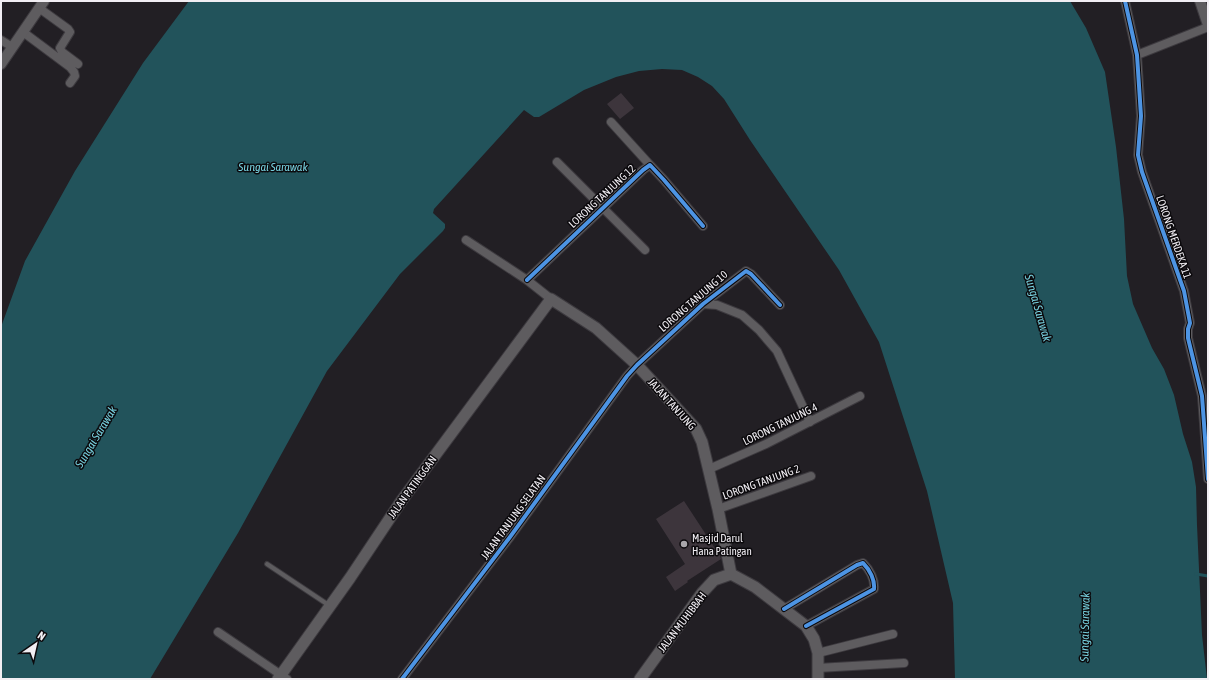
<svg xmlns="http://www.w3.org/2000/svg" width="1209" height="680" font-family="'Asap Condensed',sans-serif">
	<rect width="100%" height="100%" fill="#221f24"/>
	<!-- water -->
	<path fill="#22535b" d="M189 1H1070L1086 28 1105 72 1116 147 1124 219 1127 276 1133 304 1152 348 1164 369 1174 395 1183 434 1192 462 1196 487 1197 525 1202 635 1207 679H955L953 603 927 491 879 342 839 270 750 140 724 99 712 86 698 77 682 70 662 69 639 71 616 77 584 90 539 117H534L524 110 434 209 433 213 445 224V228L443 231 400 274 327 371 238 533 150 679H1V327L25 261 75 171 143 63Z"/>
	<g fill="none" stroke-linecap="round" stroke-linejoin="round">
		<!-- stream -->
		<path stroke="#22535b" stroke-width="3" d="M1196 574 1208 576"/>
	</g>
	<!-- building -->
	<path fill="#3d353c" d="M621 93 634 108 620 119 607 104Z
		M684 501 720 556 721 559 687 581 688 582 675 591 666 577 685 564 656 519Z"/>
	<g fill="none" stroke-linecap="round" stroke-linejoin="round">
		<defs>
			<path id="service" d="M267 564 330 606"/>
			<path id="minor" d="M1125 1 1137 55 1141 116 1138 155 1142 172 1184 291 1190 323 1188 329V338L1202 396 1208 479
				M39 8 68 29 70 32 60 48 62 52 78 64
				M23 32 70 67 74 72 75 76 70 83
				M1 40 12 47
				M1137 55 1208 27
				M611 122 650 165
				M557 162 645 250
				M466 240 527 280 551 299
				M527 280 643 170 650 165 664 180 703 226
				M703 304 717 305 742 315 759 330 777 351 810 422
				M709 469 766 444 860 396
				M718 509 811 476
				M784 609 857 565 863 563C870 570 875 580 874 589L806 626
				M218 632 287 679
				M818 653 893 634
				M818 668 904 663
				M402 679 510 537 627 376 637 365 703 304 746 271 751 274 780 305"/>
			<path id="tertiary" d="M1200 1 1208 25
				M1 64 44 1"/>
			<path id="secondary" d="M731 574 755 587 806 626 814 639 818 653V679
				M278 679 350 578 402 500 551 299 596 328 637 365 696 429 702 442 718 509 731 574
				M640 679 702 593 714 580 731 574"/>
		</defs>
		<!-- service casing -->
		<use href="#service" stroke="#3d3a3f" stroke-width="6"/>
		<!-- minor casing -->
		<use href="#minor" stroke="#3d3a3f" stroke-width="10"/>
		<!-- tertiary casing -->
		<use href="#tertiary" stroke="#3d3a3f" stroke-width="12"/>
		<!-- secondary casing -->
		<use href="#secondary" stroke="#3d3a3f" stroke-width="13"/>
		<!-- service -->
		<use href="#service" stroke="#5e5c5f" stroke-width="4"/>
		<!-- minor -->
		<use href="#minor" stroke="#5e5c5f" stroke-width="8"/>
		<!-- tertiary -->
		<use href="#tertiary" stroke="#5e5c5f" stroke-width="10"/>
		<!-- secondary -->
		<use href="#secondary" stroke="#5e5c5f" stroke-width="11"/>
		<defs>
			<path id="cycleway" d="M1125 1 1137 55 1141 116 1138 155 1142 172 1184 291 1190 323 1188 329V338L1202 396 1208 479
				M527 280 643 170 650 165 664 180 703 226
				M784 609 857 565 863 563C870 570 875 580 874 589L806 626
				M402 679 510 537 627 376 637 365 703 304 746 271 751 274 780 305"/>
		</defs>
		<!-- cycleway casing -->
		<use href="#cycleway" stroke="#0b090c" stroke-width="6"/>
		<!-- cycleway -->
		<use href="#cycleway" stroke="#4d94e3" stroke-width="4"/>
	</g>
	<!-- markers -->
	<circle fill="#a9a6ab" stroke="#0b090c" stroke-width="1.5" cx="684" cy="544" r="4"/>
	<g text-anchor="middle" dominant-baseline="central" stroke-width="3" stroke-linejoin="round" paint-order="stroke">
		<!-- street labels -->
		<g font-size="11" fill="#f1eef3" stroke="#0b090c">
			<text transform="translate(602 196) rotate(-43)">LORONG TANJUNG 12</text>
			<text transform="translate(1174 237) rotate(71)">LORONG MERDEKA 11</text>
			<text transform="translate(693 301) rotate(-41)">LORONG TANJUNG 10</text>
			<text transform="translate(672 404) rotate(48)">JALAN TANJUNG</text>
			<text transform="translate(780 424) rotate(-26)">LORONG TANJUNG 4</text>
			<text transform="translate(761 482) rotate(-20)">LORONG TANJUNG 2</text>
			<text transform="translate(412 487) rotate(-54)">JALAN PATINGGAN</text>
			<text transform="translate(513 517) rotate(-54)">JALAN TANJUNG SELATAN</text>
			<text transform="translate(682 622) rotate(-53)">JALAN MUHIBBAH</text>
		</g>
		<!-- poi labels -->
		<g font-size="11" fill="#f1eef3" stroke="#0b090c" text-anchor="start">
			<text x="692" y="538">Masjid Darul<tspan x="692" dy="13">Hana Patingan</tspan></text>
		</g>
		<!-- water labels -->
		<g font-size="12" font-style="italic" fill="#77d0de" stroke="#0b090c">
			<text x="273" y="167">Sungai Sarawak</text>
			<text transform="translate(1038 308) rotate(74)">Sungai Sarawak</text>
			<text transform="translate(96 437) rotate(-59)">Sungai Sarawak</text>
			<text transform="translate(1085 627) rotate(-89)">Sungai Sarawak</text>
		</g>
	</g>
	<!-- border -->
	<rect width="1209" height="680" fill="none" stroke="#f1eef3" stroke-width="4"/>
	<!-- north arrow -->
	<g transform="translate(36 644) rotate(34)" stroke="#0b090c" stroke-width="3" paint-order="stroke">
	<path d="M0-3L7 15L0 10L-7 15Z" fill="#f1eef3"/>
	<text y="-6" font-size="11" font-weight="bold" text-anchor="middle" fill="#f1eef3">N</text>
	</g>
</svg>
